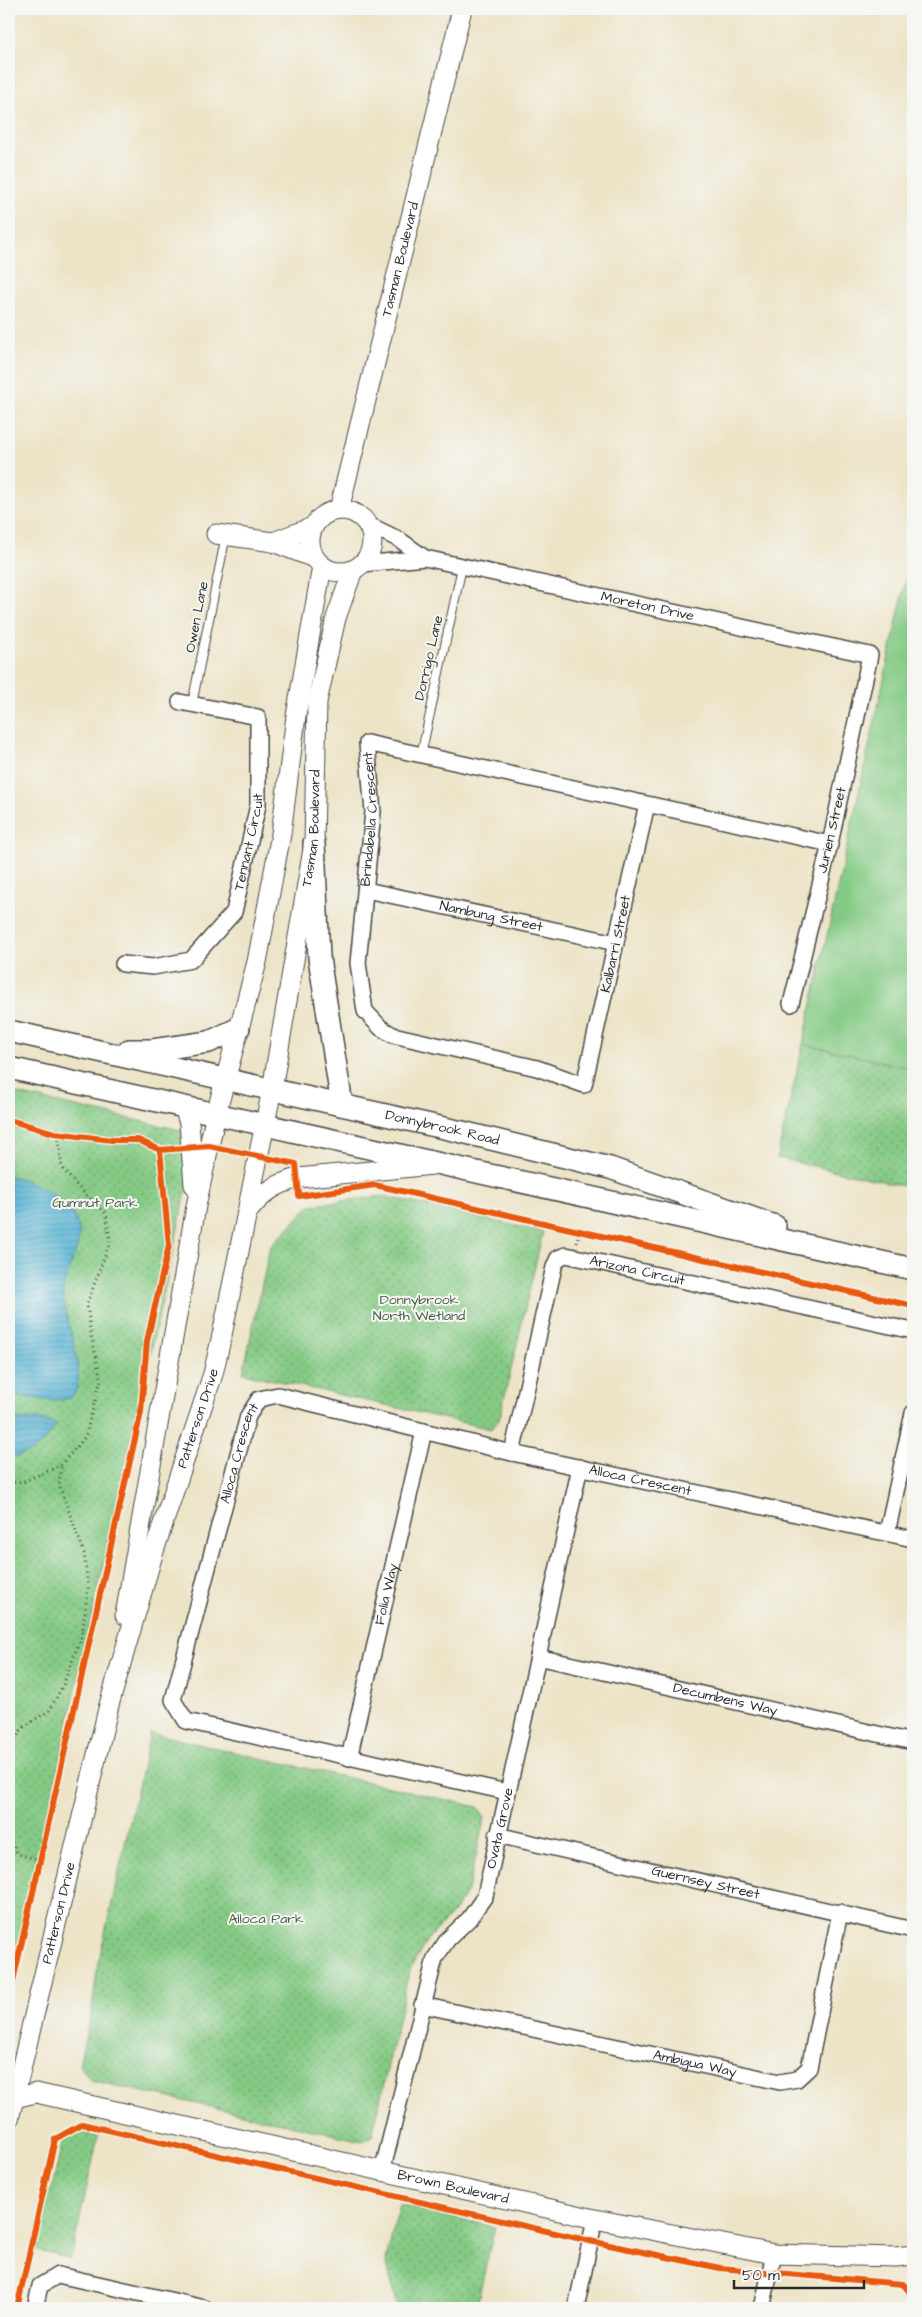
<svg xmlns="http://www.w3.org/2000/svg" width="922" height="2317" font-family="'Architects Daughter',sans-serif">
	<defs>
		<pattern id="park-dots" width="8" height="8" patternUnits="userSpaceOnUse" patternTransform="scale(1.25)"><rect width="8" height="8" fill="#84ca84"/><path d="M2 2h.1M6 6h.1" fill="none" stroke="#6ca46c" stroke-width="1.8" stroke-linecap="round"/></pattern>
		<pattern id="water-rules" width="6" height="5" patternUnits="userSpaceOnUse" patternTransform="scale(1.25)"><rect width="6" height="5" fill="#58b5d6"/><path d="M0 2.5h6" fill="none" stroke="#4993ae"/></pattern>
	</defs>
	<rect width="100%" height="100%" fill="#f6f6f2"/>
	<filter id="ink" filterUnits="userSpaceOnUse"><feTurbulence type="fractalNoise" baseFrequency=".02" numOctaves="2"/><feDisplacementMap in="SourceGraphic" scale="10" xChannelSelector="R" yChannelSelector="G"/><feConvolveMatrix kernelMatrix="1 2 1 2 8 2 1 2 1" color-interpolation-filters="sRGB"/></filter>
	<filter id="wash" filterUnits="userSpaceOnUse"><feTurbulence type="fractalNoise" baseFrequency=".0096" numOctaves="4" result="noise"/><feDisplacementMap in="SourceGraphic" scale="20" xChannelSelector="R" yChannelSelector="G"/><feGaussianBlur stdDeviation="1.12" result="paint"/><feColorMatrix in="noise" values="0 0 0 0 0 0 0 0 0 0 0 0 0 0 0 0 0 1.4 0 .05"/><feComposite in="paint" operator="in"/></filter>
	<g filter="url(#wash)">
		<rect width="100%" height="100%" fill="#ede4c7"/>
		<!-- green -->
		<path fill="#84ca84" stroke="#587a58" d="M913 548V1069L803 1044Z"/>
		<!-- park -->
		<path fill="url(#park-dots)" stroke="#587a58" d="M803 1044 913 1069V1188L777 1158Z
			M9 1092 199 1134 9 1990Z
			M383 1196 543 1232 499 1421 491 1429 243 1373 270 1247 310 1205Z
			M150 1733 478 1807 485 1817 468 1890 453 1913 427 1940 409 1972 372 2136 362 2141 90 2080 79 2064 91 2015 98 1964Z
			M77 2132 98 2137 71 2259 34 2250 44 2200 53 2185 62 2142Z
			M399 2204 495 2227 476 2308H397L386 2260Z"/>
		<!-- water -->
		<path fill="url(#water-rules)" stroke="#427080" d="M9 1176C33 1180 70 1200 78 1225 85 1245 62 1274 63 1295 64 1318 90 1379 72 1396 63 1406 23 1396 9 1395Z
			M37 1419 57 1424C41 1446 36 1452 9 1458V1420Z"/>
	</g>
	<g filter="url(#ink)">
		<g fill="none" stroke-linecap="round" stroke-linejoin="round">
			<defs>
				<path id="service" d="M192 704 226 535
					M421 755 462 567"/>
				<g id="minor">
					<path d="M367 524 400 540 425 558"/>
					<path id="s1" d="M362 564 425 558 870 655 830 844 791 1004"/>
					<path id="s2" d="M647 804 584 1085 537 1068 393 1035 381 1028 365 1011 358 963 373 812 367 743 830 844"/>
					<path id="s3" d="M366 890 616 943"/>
					<path id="s4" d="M123 964 153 967 191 960 234 912 258 805V717L180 702"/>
					<path id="s5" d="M512 1453 554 1267 558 1258 566 1255 913 1331"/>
					<path d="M887 1533 913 1413"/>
					<path id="s6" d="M538 1657 913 1742"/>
					<path id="s7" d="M349 1758 424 1431"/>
					<path id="s8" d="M507 1792 186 1721 173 1700 248 1416 259 1399 278 1395 512 1453 913 1539"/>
					<path id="s9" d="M497 1835 913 1930"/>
					<path id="s10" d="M422 2005 780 2082 797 2079 809 2068 840 1912"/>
					<path id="s11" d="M382 2172 435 1958 448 1939 469 1919 485 1896 580 1467"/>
					<path d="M35 2308 40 2286 58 2275 205 2308"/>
					<path d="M576 2308 595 2219"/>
					<path d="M762 2308 774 2254"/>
				</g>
				<g id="tertiary">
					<path id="s12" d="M339 510 462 9"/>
					<circle cx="341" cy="541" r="31"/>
					<path d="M216 534 273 542 314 558"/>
					<path d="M273 542 313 527"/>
					<path d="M184 1107 189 1123 194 1185"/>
					<path d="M250 1209C264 1192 276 1184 298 1178L433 1165"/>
					<path d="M125 1615 196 1206 216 1114 257 962 281 834 296 716 322 566"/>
					<path id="s13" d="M14 2098 36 2093 595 2219 774 2254 896 2257 913 2255"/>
					<path id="s14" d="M9 2119 109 1705 153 1554 213 1374 222 1335 272 1089 314 843 317 702 336 618 353 570"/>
				</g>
				<g id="secondary">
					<path d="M314 843 319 958 342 1105"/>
					<path id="s15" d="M9 1031 462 1132 610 1168 775 1226"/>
					<path d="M129 1050H152L209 1042 239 1028"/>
					<path d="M9 1068 913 1269"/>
				</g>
			</defs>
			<!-- service casing -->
			<use href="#service" stroke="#484742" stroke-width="10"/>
			<!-- minor casing -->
			<use href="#minor" stroke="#484742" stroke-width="18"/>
			<!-- tertiary casing -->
			<use href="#tertiary" stroke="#484742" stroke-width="21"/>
			<!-- secondary casing -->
			<use href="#secondary" stroke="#484742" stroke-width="24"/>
			<!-- path -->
			<path stroke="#484742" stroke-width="3" stroke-dasharray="1 4" stroke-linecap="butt" d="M577 1243 579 1231
				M9 1483 25 1481 61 1465 85 1437 101 1380 91 1335 87 1304 110 1242 106 1213 77 1186 62 1168 58 1134
				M9 1753 22 1728 50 1710 63 1685 82 1635 88 1588 84 1552 59 1485 61 1466
				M9 1838 18 1854 40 1860"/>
			<!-- service -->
			<use href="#service" stroke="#fff" stroke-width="8"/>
			<!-- minor -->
			<use href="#minor" stroke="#fff" stroke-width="15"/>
			<!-- tertiary -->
			<use href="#tertiary" stroke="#fff" stroke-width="19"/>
			<!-- secondary -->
			<use href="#secondary" stroke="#fff" stroke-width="21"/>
			<defs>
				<path id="cycleway" d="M9 1120 54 1133 112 1140H138L160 1150
					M9 1999 141 1412 147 1341 169 1245 160 1150 209 1146 296 1164 299 1196 375 1185 913 1306
					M17 2308 55 2139 82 2124 590 2241 720 2268 903 2284 913 2296"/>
			</defs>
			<!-- cycleway casing -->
			<use href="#cycleway" stroke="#f6f6f2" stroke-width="9"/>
			<!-- cycleway -->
			<use href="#cycleway" stroke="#e8590c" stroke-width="6"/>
		</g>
	</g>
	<g text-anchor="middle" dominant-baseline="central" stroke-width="4" stroke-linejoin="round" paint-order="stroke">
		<!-- street labels -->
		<g font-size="14" fill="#2b2b2b" stroke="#f6f6f2">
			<text stroke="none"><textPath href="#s12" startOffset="258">Tasman Boulevard</textPath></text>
			<text stroke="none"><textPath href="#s1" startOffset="291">Moreton Drive</textPath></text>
			<text transform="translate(197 617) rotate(-79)">Owen Lane</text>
			<text transform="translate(429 658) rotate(-77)">Dorrigo Lane</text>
			<text stroke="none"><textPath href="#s2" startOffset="716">Brindabella Crescent</textPath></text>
			<text stroke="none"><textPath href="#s14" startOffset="1328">Tasman Boulevard</textPath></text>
			<text transform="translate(832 830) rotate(-77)">Jurien Street</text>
			<text stroke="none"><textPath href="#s4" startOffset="205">Tennant Circuit</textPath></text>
			<text stroke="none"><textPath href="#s3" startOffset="128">Nambung Street</textPath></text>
			<text transform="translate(616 944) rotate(-78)">Kalbarri Street</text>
			<text stroke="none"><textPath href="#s15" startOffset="444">Donnybrook Road</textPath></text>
			<text stroke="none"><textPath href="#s5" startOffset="282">Arizona Circuit</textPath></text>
			<text stroke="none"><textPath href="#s14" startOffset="726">Patterson Drive</textPath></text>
			<text stroke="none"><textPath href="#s8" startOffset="609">Alloca Crescent</textPath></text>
			<text stroke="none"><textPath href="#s8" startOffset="1059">Alloca Crescent</textPath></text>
			<text stroke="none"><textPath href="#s7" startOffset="168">Folia Way</textPath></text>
			<text stroke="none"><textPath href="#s6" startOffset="192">Decumbens Way</textPath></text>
			<text stroke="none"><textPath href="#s11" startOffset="370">Ovata Grove</textPath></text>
			<text stroke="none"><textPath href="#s9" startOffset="214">Guernsey Street</textPath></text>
			<text stroke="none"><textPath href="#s14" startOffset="212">Patterson Drive</textPath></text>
			<text stroke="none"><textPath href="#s10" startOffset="279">Ambigua Way</textPath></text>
			<text stroke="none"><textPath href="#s13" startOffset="450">Brown Boulevard</textPath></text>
		</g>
		<!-- park labels -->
		<g font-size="14" fill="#465b46" stroke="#f6f6f2">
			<text x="95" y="1203">Gumnut Park</text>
			<text x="419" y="1300">Donnybrook<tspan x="419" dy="16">North Wetland</tspan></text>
			<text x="266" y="1919">Alloca Park</text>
		</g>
	</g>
	<!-- margin -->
	<rect width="922" height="2317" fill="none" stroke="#f6f6f2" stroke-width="30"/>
	<!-- scale -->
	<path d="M734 2280v8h130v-8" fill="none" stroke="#2b2b2b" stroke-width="2.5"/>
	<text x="742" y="2280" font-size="15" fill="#2b2b2b" stroke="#f6f6f2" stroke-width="4" paint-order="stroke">50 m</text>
</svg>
